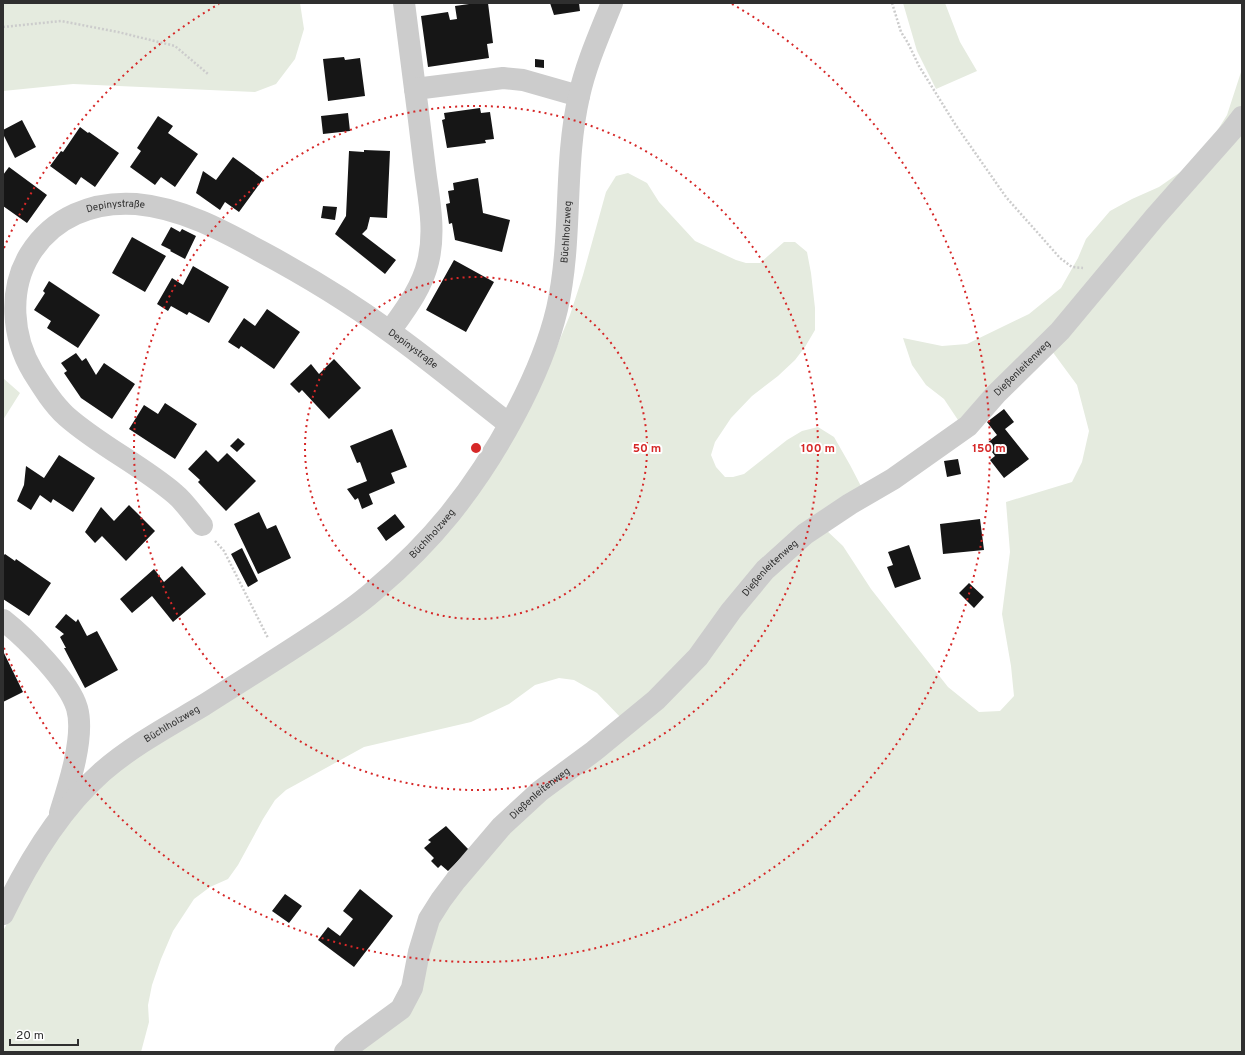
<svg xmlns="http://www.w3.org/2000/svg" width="1245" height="1055" font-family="Overpass,sans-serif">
	<rect width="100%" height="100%" fill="#fff"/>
	<!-- green -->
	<path fill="#e5ebdf" d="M3 3H300L304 29 295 59 276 84 255 92 73 84 3 91Z
		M903 3H945L960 42 977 71 936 89 917 51Z
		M1242 69V108L1114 258 960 423 944 399 926 385 912 365 903 338 942 346 967 344 1029 314 1061 288 1078 258 1086 239 1110 211 1132 199 1159 187 1182 171 1217 131 1227 115Z
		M1242 124V1052H353L374 1036 433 927 465 876 741 608 824 528 843 546 871 589 948 687 979 712 1000 711 1014 696 1011 666 1002 614 1010 552 1006 502 1072 482 1082 462 1089 431 1077 385 1049 347Z
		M628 173 647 183 659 202 695 241 736 260 746 263H760L784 242H795L807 252 811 273 815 308V330L805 347 795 360 778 376 752 396 731 418 715 442 711 455 716 467 725 477H733L744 474 787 440 802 431 818 427 834 437 850 465 863 490 703 641 624 721 597 693 574 680 559 678 535 685 509 704 471 722 364 747 286 790 275 800 263 819 238 865 228 879 210 887 194 899 173 931 161 959 152 985 148 1005 149 1022 141 1052H3V931L51 843 120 764 404 576 555 351 570 315 583 275 606 192 616 176Z
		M3 378 20 393 3 420Z"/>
	<!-- building -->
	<path fill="#161616" d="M476 3H488L493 43 487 44 489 58 428 67 421 16 448 12 450 20 457 19 455 6Z
		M550 3H579L580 11 554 15Z
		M344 57 345 60 360 58 365 96 328 101 323 59Z
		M535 59 544 60V68L535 67Z
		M480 108 481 113 490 112 494 139 485 140 486 143 447 148 442 120 445 119 444 113Z
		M348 113 350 131 323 134 321 116Z
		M158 116 173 126 168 133 198 154 175 187 161 177 155 185 130 167 141 151 137 148Z
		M22 120 36 147 15 158 3 134V130Z
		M80 127 88 133 89 132 119 153 95 187 81 177 76 185 50 166 61 151 63 152Z
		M364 150 390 151 387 218 370 217 367 229 362 234 396 260 385 274 335 234 346 216 349 151 364 152Z
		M233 157 263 179 239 212 225 202 220 210 196 193 203 171 216 180Z
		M9 167 47 195 27 223 3 206V175Z
		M478 178 483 213 510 220 502 252 455 240 452 223 449 224 446 204 450 203 448 191 454 190 453 183Z
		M323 206 337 207 335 220 321 218Z
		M171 227 180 232 182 229 196 236 185 259 170 251 171 250 161 245Z
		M132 237 166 256 145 292 112 273Z
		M454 260 494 282 466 332 426 310Z
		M193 266 229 287 209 323 189 312 187 315 171 306 168 311 157 304 172 278 183 285Z
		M49 281 100 315 78 348 47 328 51 321 34 310 45 293 43 291Z
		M267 309 300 332 274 369 241 346 239 349 228 342 244 318 255 326Z
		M76 353 82 361 86 358 96 375 104 363 135 384 112 419 81 398 64 373 67 371 61 363Z
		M334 359 361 388 329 419 302 390 299 393 290 384 311 364 319 374Z
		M165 403 197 424 175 459 129 429 144 405 158 414Z
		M1004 409 1014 422 1005 429 1029 459 1004 478 990 460 995 456 986 444 997 435 987 422Z
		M392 429 407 467 391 473 395 483 369 494 373 504 362 509 358 498 355 500 347 489 367 481 360 462 357 463 350 446Z
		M238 438 245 444 237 452 230 446Z
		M206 450 218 462 227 453 256 481 226 511 198 482 200 480 188 469Z
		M59 455 95 478 73 512 53 499 51 503 40 495 31 510 17 501 24 485 26 466 44 478Z
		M958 459 961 474 947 477 944 461Z
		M129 505 155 531 126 561 102 536 95 543 85 532 101 507 114 521Z
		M259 512 267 529 276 525 291 558 258 574 234 524Z
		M395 514 405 527 386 541 377 528Z
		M980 519 984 550 943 554 940 524Z
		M909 545 921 579 895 588 887 567 893 565 888 552Z
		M242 548 258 581 248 587 231 554Z
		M5 554 15 561 16 559 51 583 29 616 3 599V556Z
		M182 566 206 594 173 622 152 596 132 613 120 599 154 569 164 582Z
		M969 583 984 597 974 608 959 593Z
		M66 614 76 622 78 619 87 636 97 631 118 670 85 688 64 648H66L60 637 64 634 55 627Z
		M3 651 23 692 3 702Z
		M446 826 469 850 448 871 441 865 438 868 431 861 434 858 424 848 431 842 428 840Z
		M360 889 393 916 354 967 318 940 328 927 340 936 353 919 343 911Z
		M285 894 302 906 289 923 272 911Z"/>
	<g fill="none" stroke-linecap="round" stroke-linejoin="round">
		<!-- path -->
		<path stroke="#ccc" stroke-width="2.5" stroke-dasharray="2 2" stroke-linecap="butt" d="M892 3 901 32 908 43 919 66 955 124 1006 197 1060 258 1072 267 1083 268
			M3 27 61 21 118 32 175 46 208 74
			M215 541 224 551 268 638"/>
		<!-- minor -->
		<g stroke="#ccc" stroke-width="22">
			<path d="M404 3 415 89"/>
			<path d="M390 331C405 310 422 288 428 262 435 234 430 205 426 177 422 147 419 118 415 89L503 78 523 80 579 96"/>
			<path id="s1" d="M202 525C193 515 185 502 175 494 141 465 100 446 66 416 53 404 43 388 33 372 12 337 8 290 30 254 53 217 93 201 136 204 181 208 222 230 260 251 305 275 348 301 389 331 430 360 469 393 509 424"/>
			<path d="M3 620C26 638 69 681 77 708 85 736 69 785 60 813"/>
			<path id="s2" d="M3 914C27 864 60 809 102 772 133 745 169 726 204 705 243 680 282 656 321 630 340 617 360 604 377 588 403 566 428 541 450 514 494 459 541 377 557 309 573 239 563 166 579 96 586 64 600 33 612 3"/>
			<path id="s3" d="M345 1052 352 1045 401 1009 412 988 419 952 429 919 441 900 456 880 502 826 540 791 594 751 656 700 698 657 731 611 765 570 805 534 850 504 893 479 968 426 996 394 1060 331 1155 217 1232 130 1242 117"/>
		</g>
	</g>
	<!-- distance rings -->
	<g fill="none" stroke="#d62828" stroke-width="2" stroke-dasharray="2 4">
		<circle cx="476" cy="448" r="171"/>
		<circle cx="476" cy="448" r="342"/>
		<path d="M4 248A513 513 0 0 1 219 4M732 4A513 513 0 1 1 4 648"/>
	</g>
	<g text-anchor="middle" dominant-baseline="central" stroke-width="4" stroke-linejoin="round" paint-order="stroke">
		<!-- street labels -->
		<g font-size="10" fill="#2f2f2f" stroke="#fff">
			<text stroke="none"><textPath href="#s1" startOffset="457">Depinystraße</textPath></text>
			<text stroke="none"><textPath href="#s2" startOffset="920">Büchlholzweg</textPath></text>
			<text stroke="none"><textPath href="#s1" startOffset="793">Depinystraße</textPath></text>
			<text stroke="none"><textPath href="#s3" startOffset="982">Dießenleitenweg</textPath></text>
			<text stroke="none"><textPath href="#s2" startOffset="583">Büchlholzweg</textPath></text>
			<text stroke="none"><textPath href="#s3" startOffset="658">Dießenleitenweg</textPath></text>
			<text stroke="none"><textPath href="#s2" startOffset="259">Büchlholzweg</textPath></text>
			<text stroke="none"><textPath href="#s3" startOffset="334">Dießenleitenweg</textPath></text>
		</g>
	</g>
	<circle cx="476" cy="448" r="6" fill="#d62828" stroke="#fff" stroke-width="2"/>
	<g font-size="12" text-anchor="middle" font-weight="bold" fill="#d62828" stroke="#fff" stroke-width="4" stroke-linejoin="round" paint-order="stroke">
		<text x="647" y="452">50 m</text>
		<text x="818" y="452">100 m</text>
		<text x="989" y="452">150 m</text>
	</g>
	<!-- border -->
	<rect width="1245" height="1055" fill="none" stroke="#2f2f2f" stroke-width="8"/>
	<!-- scale -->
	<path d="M10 1039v6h68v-6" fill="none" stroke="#2f2f2f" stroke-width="2"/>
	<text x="16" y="1039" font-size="12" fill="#2f2f2f" stroke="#ffffff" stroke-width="3" paint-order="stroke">20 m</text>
</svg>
